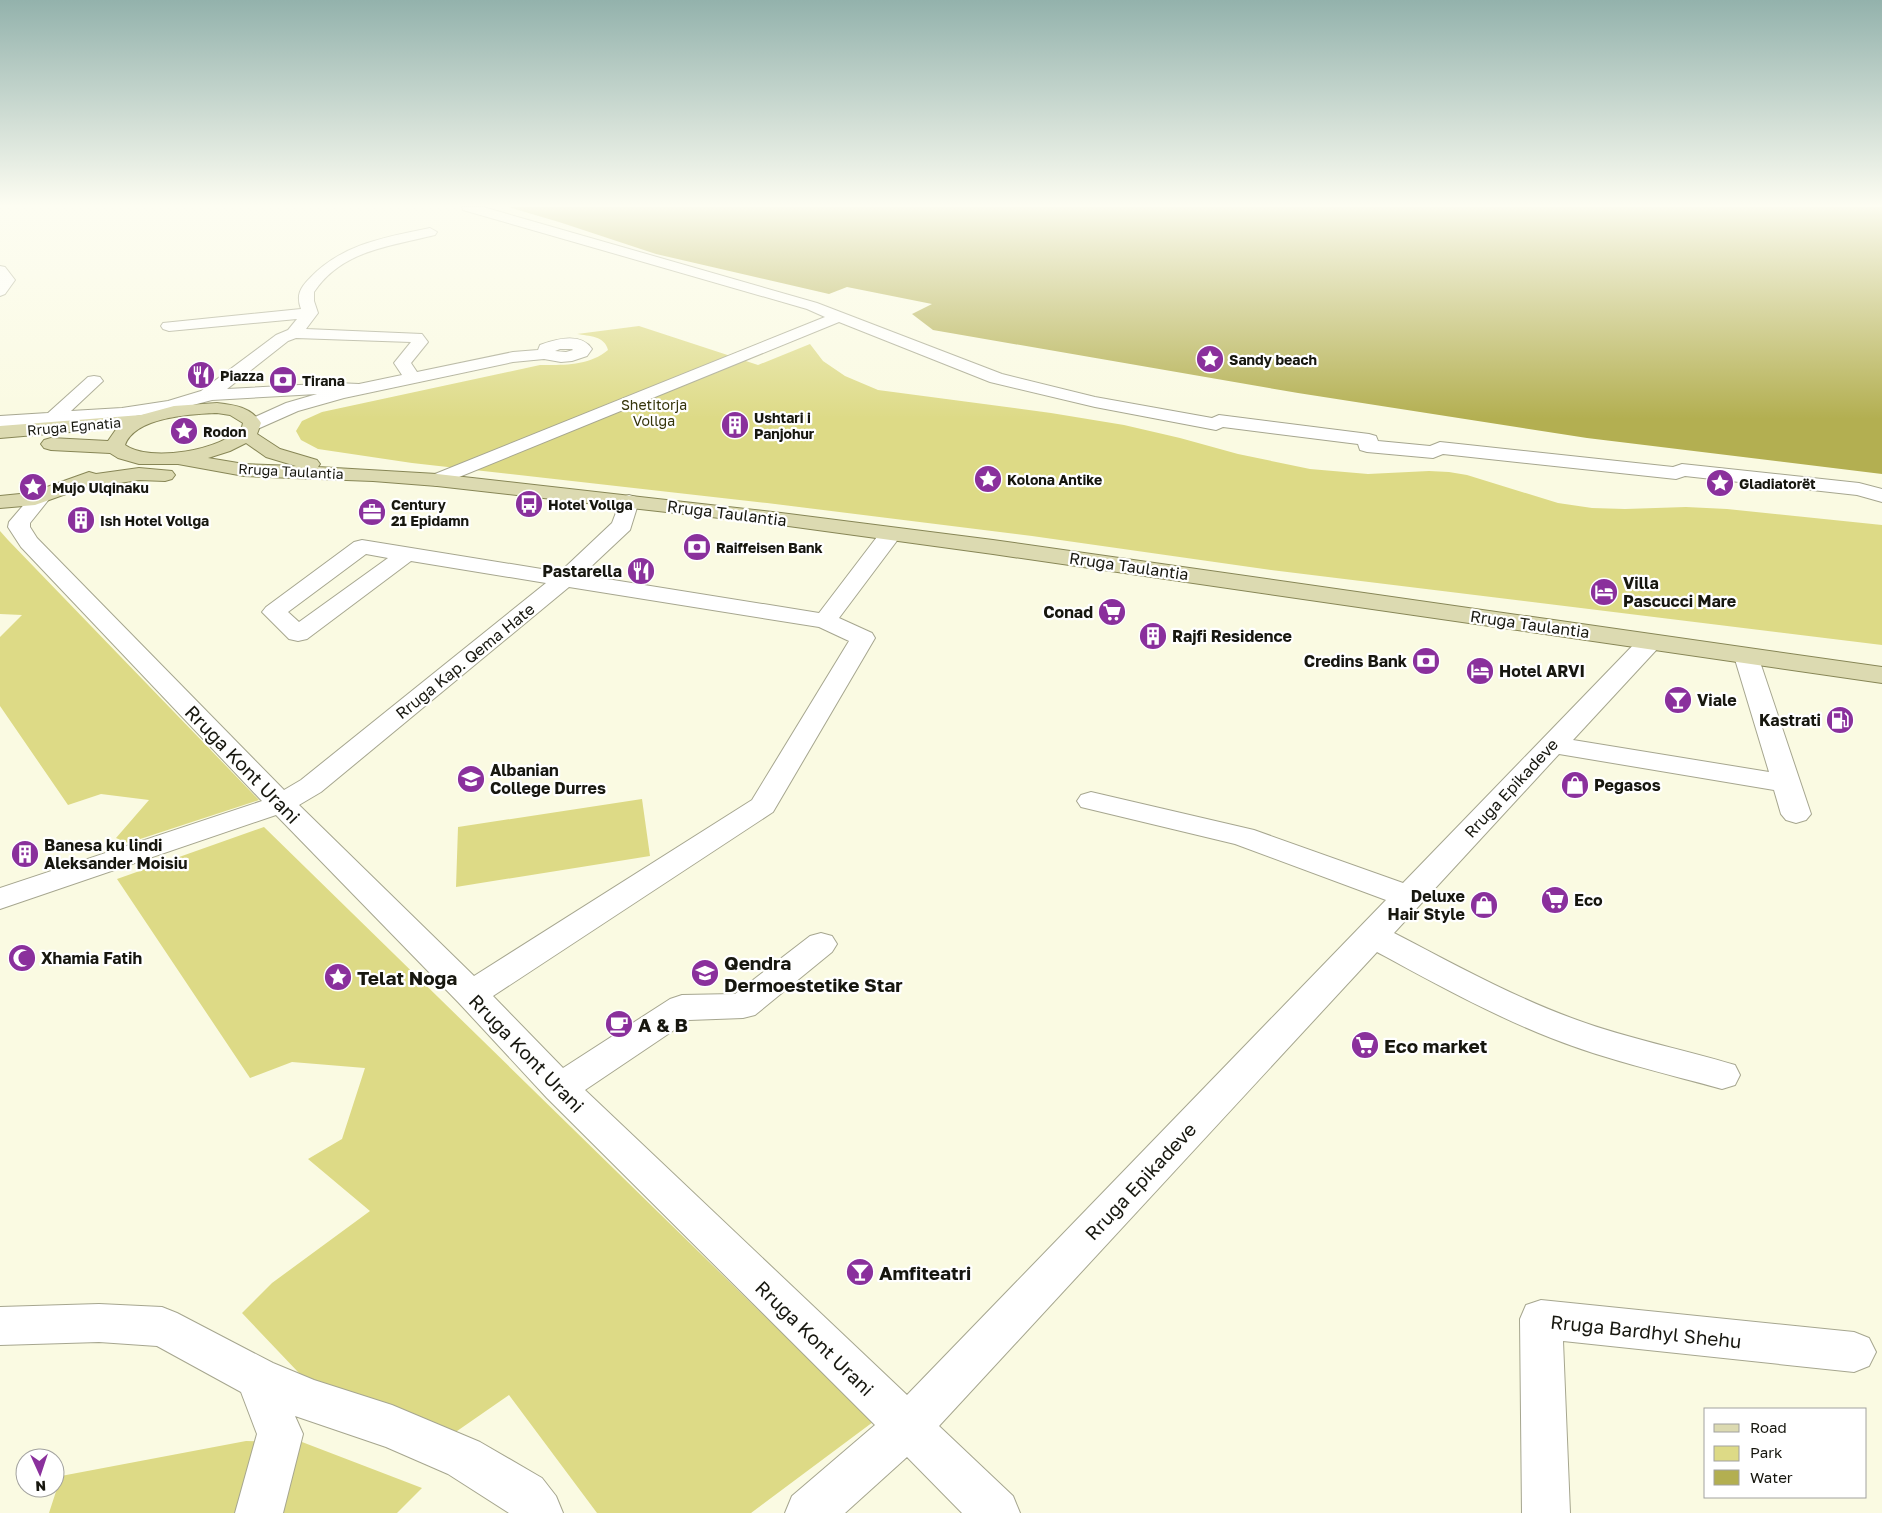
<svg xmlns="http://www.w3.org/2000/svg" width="1882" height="1513" font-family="'Golos Text',sans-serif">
	<rect width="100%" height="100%" fill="#fafae2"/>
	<!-- green -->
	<path fill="#ddda86" d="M639 326 758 365 810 344 823 361 845 376 878 390 1051 413 1124 425 1180 438 1238 454 1310 469 1368 474 1429 471 1449 472 1467 475 1558 503 1592 508 1625 509 1686 507 1727 509 1882 525V645L1271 570 1032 536 767 503 412 463 318 449 301 440 296 431 302 421 322 412 540 365C564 365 589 366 608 350 605 336 589 336 577 334Z
		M0 531 8 540 259 800 128 843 116 838 149 800 101 794 68 805 0 706V637L22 615 0 614Z
		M642 799 650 856 456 887 458 827Z
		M264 827 873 1422 751 1513H597L509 1395 447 1438 317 1392 242 1313 272 1283 370 1211 308 1159 342 1139 365 1068 292 1062 250 1078 117 879Z
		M246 1441 302 1442 422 1488 397 1513H49L61 1476Z"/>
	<!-- water -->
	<path fill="#b3af51" d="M508 207H1882V474L1587 438 1298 393 933 330 912 314 932 304 847 287 829 294 656 254 559 222Z"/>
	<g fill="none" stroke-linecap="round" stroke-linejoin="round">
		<defs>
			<path id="minor" d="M462 207H483L817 303 1002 374 1095 397 1212 418 1219 415 1369 434 1376 436 1378 441 1430 446 1440 442 1673 467 1682 464 1859 483 1882 489V502L1857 495 1685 476 1676 479 1443 454 1433 458 1367 452 1360 450 1358 444 1223 427 1216 430 1095 407 990 382 839 322 437 486 430 484 427 480 430 476 825 317 807 309 463 210Z
				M430 228 437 232 435 235C391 246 342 250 314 292V301L318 313 306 329 422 334 428 342 411 363 417 372 513 352 538 350 540 345C556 339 581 332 592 349L587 356 572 361 561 362 544 359 513 362 344 398 298 411 253 431 246 429 244 425 246 421 286 403 317 394 212 400 170 411 122 418 0 428V416L48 413 88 377 94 376 100 377 103 381 71 411 122 408 168 401 201 391 276 335 288 330 297 319 169 331 163 329 161 326 163 323 301 309C296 295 300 288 310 278 342 244 386 237 430 228ZM296 338 411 342 394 363 402 375 359 384 336 383 227 389 288 341ZM560 349H572L573 350 566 352 555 351Z
				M0 266 5 267 15 280 5 294 0 296Z
				M40 492 47 494 50 498 30 523V527L37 538 284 790 301 780 546 583 411 561 307 639 298 641 289 639 262 612 266 607 354 542 362 540 560 572 612 523 622 497 629 495 636 497 639 501 630 530 582 575 819 613 883 529 891 528 899 529 902 534 839 618 872 633 875 638 773 812 493 996 563 1068 670 999 682 995 735 994 810 936 821 933 832 936 837 944 832 952 755 1015 743 1018 689 1020 585 1090 907 1395 1386 900 1235 844 1081 807 1077 801 1081 795 1091 792 1254 830 1403 883 1641 637 1650 635 1659 637 1662 642 1659 647 1573 740 1769 772 1734 656 1737 651 1746 649 1755 651 1758 656 1811 814 1806 820 1796 823 1786 820 1781 814 1774 790 1559 754 1394 933C1454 964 1513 997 1577 1020 1628 1039 1683 1049 1735 1065L1740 1075 1735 1085 1722 1089C1665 1073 1606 1060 1551 1038 1490 1014 1434 983 1377 952L939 1426 1013 1496 1020 1513H962L907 1457 845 1513H785L792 1496 875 1425 547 1098 459 1003 276 815 0 909V888L262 801 21 547 8 527 9 522 33 494ZM366 554 388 558 299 622 288 612ZM569 587 819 627 849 641 752 800 474 976 299 805 321 792Z
				M1541 1300 1854 1332 1869 1338 1876 1352 1869 1366 1854 1372 1563 1341 1570 1513H1522L1520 1319 1526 1305Z
				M99 1304 162 1307 177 1313 273 1363 314 1380 392 1405 480 1442 542 1478 556 1496 563 1513H509L448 1474 386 1447 295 1416 303 1434 283 1513H235L257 1434 241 1392 157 1346 99 1342 0 1345V1307Z"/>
			<path id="major" d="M217 403C234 405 251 407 261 423L257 434 280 449 317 460 320 464 318 467 437 474 781 513 993 540 1882 667V683L993 554 781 525 437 486 373 481 244 476 178 464H139L118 458 110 453 51 450 44 448 41 444 44 440 51 438 108 441 117 428 0 438V426L141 415 174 406ZM217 413 230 415 243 423 242 427C223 450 150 463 125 445 135 417 191 414 217 413ZM246 443 266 457 296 466 244 464 208 458 230 451Z
				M139 468 172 471 175 475 172 479 165 481 139 480 80 489 35 505 0 508V496L30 493 89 472 96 474Z"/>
		</defs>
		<!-- minor casing -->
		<use href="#minor" stroke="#a6a68f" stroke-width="2"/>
		<!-- major casing -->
		<use href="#major" stroke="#878656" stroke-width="2"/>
		<!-- minor -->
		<use href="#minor" fill="#fff" fill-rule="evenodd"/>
		<!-- major -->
		<use href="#major" fill="#dcdab1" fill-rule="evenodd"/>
	</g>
	<!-- sky -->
	<linearGradient id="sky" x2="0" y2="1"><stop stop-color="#93b2ac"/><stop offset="0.49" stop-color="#fdfdf2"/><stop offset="1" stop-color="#fdfdf2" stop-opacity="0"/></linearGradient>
	<rect width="1882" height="419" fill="url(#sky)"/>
	<!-- icons -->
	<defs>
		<symbol id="sight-disc" viewBox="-11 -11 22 22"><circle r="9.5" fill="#8a309c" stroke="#fff"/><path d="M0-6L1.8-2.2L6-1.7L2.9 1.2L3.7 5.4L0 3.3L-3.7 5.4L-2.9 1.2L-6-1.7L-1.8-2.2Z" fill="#fff"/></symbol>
		<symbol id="restaurant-disc" viewBox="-11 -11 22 22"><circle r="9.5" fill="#8a309c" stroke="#fff"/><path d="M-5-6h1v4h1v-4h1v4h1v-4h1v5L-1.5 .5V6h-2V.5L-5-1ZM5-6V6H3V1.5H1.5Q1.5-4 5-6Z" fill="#fff"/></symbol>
		<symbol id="bank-disc" viewBox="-11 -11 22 22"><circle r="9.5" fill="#8a309c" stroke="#fff"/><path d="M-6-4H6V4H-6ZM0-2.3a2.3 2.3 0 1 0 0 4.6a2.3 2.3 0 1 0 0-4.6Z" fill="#fff"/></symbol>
		<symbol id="building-disc" viewBox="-11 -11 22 22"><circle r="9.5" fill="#8a309c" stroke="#fff"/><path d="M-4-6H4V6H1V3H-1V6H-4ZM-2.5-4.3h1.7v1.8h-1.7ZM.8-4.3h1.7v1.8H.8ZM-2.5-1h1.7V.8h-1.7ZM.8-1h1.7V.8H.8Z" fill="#fff"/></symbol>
		<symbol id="bus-disc" viewBox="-11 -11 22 22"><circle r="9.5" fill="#8a309c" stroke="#fff"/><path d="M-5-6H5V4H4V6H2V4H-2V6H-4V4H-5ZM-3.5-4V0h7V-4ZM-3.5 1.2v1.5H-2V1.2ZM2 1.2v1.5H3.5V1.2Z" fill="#fff"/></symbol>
		<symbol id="office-disc" viewBox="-11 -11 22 22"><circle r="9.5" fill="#8a309c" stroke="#fff"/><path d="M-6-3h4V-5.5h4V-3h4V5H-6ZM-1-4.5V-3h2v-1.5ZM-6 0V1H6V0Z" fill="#fff"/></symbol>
		<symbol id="hotel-disc" viewBox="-11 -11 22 22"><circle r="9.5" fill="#8a309c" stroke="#fff"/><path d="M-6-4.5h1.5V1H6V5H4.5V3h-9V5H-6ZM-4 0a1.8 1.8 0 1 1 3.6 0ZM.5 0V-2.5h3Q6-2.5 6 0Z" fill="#fff"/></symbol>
		<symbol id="supermarket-disc" viewBox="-11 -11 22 22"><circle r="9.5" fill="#8a309c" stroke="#fff"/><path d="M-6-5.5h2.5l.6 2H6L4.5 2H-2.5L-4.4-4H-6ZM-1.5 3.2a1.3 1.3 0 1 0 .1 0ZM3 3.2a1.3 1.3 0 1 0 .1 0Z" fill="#fff"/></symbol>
		<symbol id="bar-disc" viewBox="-11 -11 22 22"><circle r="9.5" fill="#8a309c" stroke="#fff"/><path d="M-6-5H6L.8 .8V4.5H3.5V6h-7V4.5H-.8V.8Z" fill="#fff"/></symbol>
		<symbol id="fuel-disc" viewBox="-11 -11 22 22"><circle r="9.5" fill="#8a309c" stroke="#fff"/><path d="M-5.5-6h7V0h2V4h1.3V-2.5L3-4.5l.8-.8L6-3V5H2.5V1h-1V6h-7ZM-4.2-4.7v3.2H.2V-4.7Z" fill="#fff"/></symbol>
		<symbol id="university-disc" viewBox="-11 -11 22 22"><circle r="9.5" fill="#8a309c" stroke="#fff"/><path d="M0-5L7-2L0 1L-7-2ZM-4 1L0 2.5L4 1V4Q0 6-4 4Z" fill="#fff"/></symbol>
		<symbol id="shop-disc" viewBox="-11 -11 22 22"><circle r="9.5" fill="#8a309c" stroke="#fff"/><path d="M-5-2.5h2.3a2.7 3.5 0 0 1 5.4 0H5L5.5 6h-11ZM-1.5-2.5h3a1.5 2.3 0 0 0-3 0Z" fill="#fff"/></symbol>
		<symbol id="mosque-disc" viewBox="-11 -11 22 22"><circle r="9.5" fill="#8a309c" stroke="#fff"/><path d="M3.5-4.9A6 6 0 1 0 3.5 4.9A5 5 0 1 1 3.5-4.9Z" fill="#fff"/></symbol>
		<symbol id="school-disc" viewBox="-11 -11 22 22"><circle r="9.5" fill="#8a309c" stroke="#fff"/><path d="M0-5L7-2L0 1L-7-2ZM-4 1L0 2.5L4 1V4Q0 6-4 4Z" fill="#fff"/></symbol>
		<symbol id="cafe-disc" viewBox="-11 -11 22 22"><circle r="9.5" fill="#8a309c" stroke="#fff"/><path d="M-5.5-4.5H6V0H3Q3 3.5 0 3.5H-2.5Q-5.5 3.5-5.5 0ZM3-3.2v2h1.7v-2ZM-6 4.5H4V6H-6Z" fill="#fff"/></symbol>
	</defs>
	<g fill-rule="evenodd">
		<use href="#sight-disc" x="1194" y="343" width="32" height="32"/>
		<use href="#restaurant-disc" x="185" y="359" width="32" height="32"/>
		<use href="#bank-disc" x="267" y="364" width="32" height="32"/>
		<use href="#building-disc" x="719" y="409" width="32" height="32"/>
		<use href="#sight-disc" x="168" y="415" width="32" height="32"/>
		<use href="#sight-disc" x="972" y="463" width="32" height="32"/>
		<use href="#sight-disc" x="1704" y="467" width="32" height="32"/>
		<use href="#sight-disc" x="17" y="471" width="32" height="32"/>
		<use href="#bus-disc" x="513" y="488" width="32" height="32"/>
		<use href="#office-disc" x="356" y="496" width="32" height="32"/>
		<use href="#building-disc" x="65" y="504" width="32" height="32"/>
		<use href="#bank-disc" x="681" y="531" width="32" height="32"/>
		<use href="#restaurant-disc" x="625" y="555" width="32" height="32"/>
		<use href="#hotel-disc" x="1588" y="576" width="32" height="32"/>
		<use href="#supermarket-disc" x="1096" y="596" width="32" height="32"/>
		<use href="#building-disc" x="1137" y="620" width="32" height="32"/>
		<use href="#bank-disc" x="1410" y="645" width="32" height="32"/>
		<use href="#hotel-disc" x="1464" y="655" width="32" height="32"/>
		<use href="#bar-disc" x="1662" y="684" width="32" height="32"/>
		<use href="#fuel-disc" x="1824" y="704" width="32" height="32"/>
		<use href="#university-disc" x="455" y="763" width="32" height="32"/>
		<use href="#shop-disc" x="1559" y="769" width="32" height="32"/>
		<use href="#building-disc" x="9" y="838" width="32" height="32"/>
		<use href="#supermarket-disc" x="1539" y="884" width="32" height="32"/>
		<use href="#shop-disc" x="1468" y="889" width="32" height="32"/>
		<use href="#mosque-disc" x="6" y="942" width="32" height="32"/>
		<use href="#school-disc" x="689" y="957" width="32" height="32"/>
		<use href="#sight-disc" x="322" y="961" width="32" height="32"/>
		<use href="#cafe-disc" x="603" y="1008" width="32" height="32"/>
		<use href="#supermarket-disc" x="1349" y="1029" width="32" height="32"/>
		<use href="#bar-disc" x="844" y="1256" width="32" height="32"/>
	</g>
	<g text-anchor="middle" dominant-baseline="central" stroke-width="4.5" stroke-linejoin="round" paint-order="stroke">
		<!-- far-poi labels -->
		<g font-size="14" font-weight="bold" fill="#17170f" stroke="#fff" text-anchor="start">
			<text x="1229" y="359">Sandy beach</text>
			<text x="220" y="375">Piazza</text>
			<text x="302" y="380">Tirana</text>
			<text x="754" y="417">Ushtari i<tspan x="754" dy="16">Panjohur</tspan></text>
			<text x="203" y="431">Rodon</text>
			<text x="1007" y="479">Kolona Antike</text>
			<text x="1739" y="483">Gladiatorët</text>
			<text x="52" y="487">Mujo Ulqinaku</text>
			<text x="391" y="504">Century<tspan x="391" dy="16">21 Epidamn</tspan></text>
			<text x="548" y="504">Hotel Vollga</text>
			<text x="100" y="520">Ish Hotel Vollga</text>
			<text x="716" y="547">Raiffeisen Bank</text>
		</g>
		<!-- far-park labels -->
		<g font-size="14" fill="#35340a" stroke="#fff">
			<text x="654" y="404">Shetitorja<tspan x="654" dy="16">Vollga</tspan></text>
		</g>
		<!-- far-street labels -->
		<g font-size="14" fill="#17170f" stroke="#fff">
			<text transform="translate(74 426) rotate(-5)">Rruga Egnatia</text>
			<text transform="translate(291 471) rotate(3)">Rruga Taulantia</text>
		</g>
		<!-- street labels -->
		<g font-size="16" fill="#17170f" stroke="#fff">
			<text transform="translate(727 513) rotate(7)">Rruga Taulantia</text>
			<text transform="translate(1129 566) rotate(8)">Rruga Taulantia</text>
			<text transform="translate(1530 624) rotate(8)">Rruga Taulantia</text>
			<text transform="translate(465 661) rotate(-39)">Rruga Kap. Qema Hate</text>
			<text transform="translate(1511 788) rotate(-47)">Rruga Epikadeve</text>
		</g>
		<!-- poi labels -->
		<g font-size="16" font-weight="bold" fill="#17170f" stroke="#fff" text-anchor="start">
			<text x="622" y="571" text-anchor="end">Pastarella</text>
			<text x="1623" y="583">Villa<tspan x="1623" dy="18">Pascucci Mare</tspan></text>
			<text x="1093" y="612" text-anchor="end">Conad</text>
			<text x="1172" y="636">Rajfi Residence</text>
			<text x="1407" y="661" text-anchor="end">Credins Bank</text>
			<text x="1499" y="671">Hotel ARVI</text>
			<text x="1697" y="700">Viale</text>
			<text x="1821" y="720" text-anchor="end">Kastrati</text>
			<text x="490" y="770">Albanian<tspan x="490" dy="18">College Durres</tspan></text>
			<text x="1594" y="785">Pegasos</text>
			<text x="44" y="845">Banesa ku lindi<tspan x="44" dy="18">Aleksander Moisiu</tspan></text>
			<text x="1465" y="896" text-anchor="end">Deluxe<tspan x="1465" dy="18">Hair Style</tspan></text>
			<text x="1574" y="900">Eco</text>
			<text x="41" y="958">Xhamia Fatih</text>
		</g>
		<!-- near-street labels -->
		<g font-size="19" fill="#17170f" stroke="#fff">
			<text transform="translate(243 764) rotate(46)">Rruga Kont Urani</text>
			<text transform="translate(527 1053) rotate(46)">Rruga Kont Urani</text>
			<text transform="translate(1140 1181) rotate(-47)">Rruga Epikadeve</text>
			<text transform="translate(1646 1331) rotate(6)">Rruga Bardhyl Shehu</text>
			<text transform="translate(815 1338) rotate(44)">Rruga Kont Urani</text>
		</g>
		<!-- near-poi labels -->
		<g font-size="19" font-weight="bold" fill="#17170f" stroke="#fff" text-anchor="start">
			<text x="724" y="962">Qendra<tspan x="724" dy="22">Dermoestetike Star</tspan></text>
			<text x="357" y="977">Telat Noga</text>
			<text x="638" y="1024">A &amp; B</text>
			<text x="1384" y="1045">Eco market</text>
			<text x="879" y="1272">Amfiteatri</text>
		</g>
	</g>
	<!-- legend -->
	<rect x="1704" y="1408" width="162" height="90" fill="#ffffff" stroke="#a2a29f"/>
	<rect x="1714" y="1424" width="25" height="8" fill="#dcdab1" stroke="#a2a29f"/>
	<text x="1750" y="1433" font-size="15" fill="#17170f">Road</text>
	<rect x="1714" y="1446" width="25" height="15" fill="#ddda86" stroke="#a2a29f"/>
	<text x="1750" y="1458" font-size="15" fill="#17170f">Park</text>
	<rect x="1714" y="1470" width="25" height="15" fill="#b3af51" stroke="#a2a29f"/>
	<text x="1750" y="1483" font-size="15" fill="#17170f">Water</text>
	<!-- north arrow -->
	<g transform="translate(40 1473) rotate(177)"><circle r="24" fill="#ffffff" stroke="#a2a29f"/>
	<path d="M0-4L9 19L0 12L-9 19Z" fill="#8a309c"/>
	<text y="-8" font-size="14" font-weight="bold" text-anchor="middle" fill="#17170f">N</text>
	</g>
</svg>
